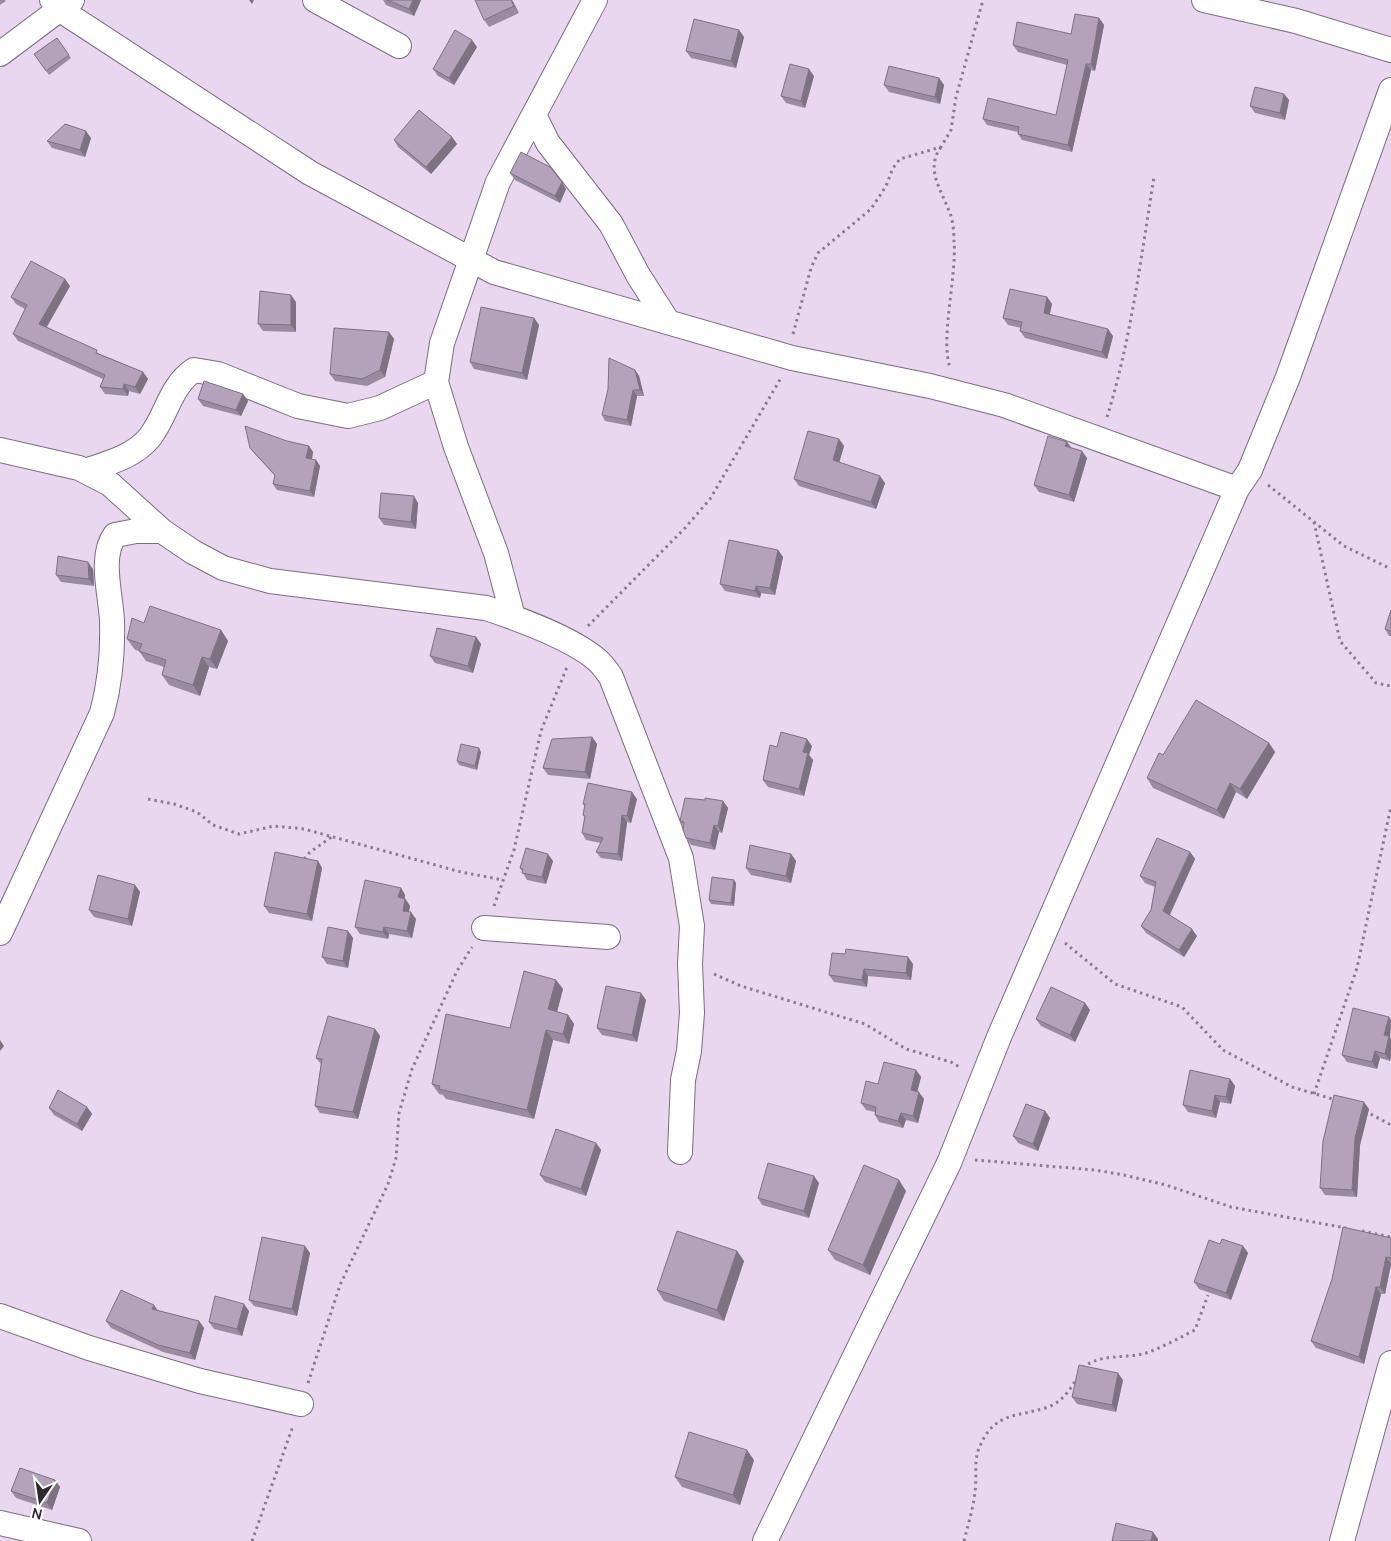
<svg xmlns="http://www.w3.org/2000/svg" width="1391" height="1541" font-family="Manrope,sans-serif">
	<rect width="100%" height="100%" fill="#e9d6ef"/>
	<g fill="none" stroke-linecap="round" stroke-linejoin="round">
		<defs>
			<path id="street" d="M52 0 59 9 310 173 494 272 792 358 930 386 1004 405 1237 489
				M315 0 399 46
				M1204 0 1296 21 1391 50
				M0 54 72 0
				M534 115 548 143 611 224 638 275 668 322
				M0 450 79 468 110 484 162 531 193 552 223 568 270 581 486 608C519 619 570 637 596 659 602 664 607 671 611 677L681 858 692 926 690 964 692 1013 689 1051 683 1080 680 1152
				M85 471C108 463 134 457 150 437 167 415 170 386 194 370L218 374 298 406 348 416 380 408 436 382
				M513 617 496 553 456 447 436 382 442 343 498 182 595 0
				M484 928 608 937
				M0 933 102 713C110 683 113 652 112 621 111 595 99 557 115 535L136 531H162
				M0 1316 89 1348 200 1381 301 1404
				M0 1523 79 1541
				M765 1541 949 1163 999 1037 1237 489 1250 470 1288 377 1391 90
				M1342 1541 1391 1363"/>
		</defs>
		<!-- street casing -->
		<use href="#street" stroke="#7d6c82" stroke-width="26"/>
		<!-- path -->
		<path stroke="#897c8d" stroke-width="3" stroke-dasharray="2.5 4" stroke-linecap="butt" d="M941 147C925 169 941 189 949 211 953 219 954 232 954 241 957 275 940 340 950 367
			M793 334 811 268 818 253 871 209 886 186 893 168 900 159 941 147 951 130 956 97 983 0
			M1107 417C1131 340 1141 257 1154 177
			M1268 485 1344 546 1391 569
			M1314 522 1340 641 1376 683 1391 686
			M588 626 685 528 710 499 781 378
			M148 799 174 804 197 812 213 825 239 834 274 826 304 829 461 872 503 880
			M304 859 310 852 333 836
			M494 906 514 850 541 731 567 667
			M1065 943 1115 984 1182 1007 1223 1050 1292 1087 1336 1100
			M714 974 741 986 865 1024 906 1049 951 1062 961 1068
			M1314 1094 1357 968 1391 806
			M1365 1111 1391 1125
			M975 1160 1095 1170 1124 1175 1166 1185 1231 1207 1346 1228
			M1362 1231 1391 1237
			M1083 1368C1099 1353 1126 1359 1146 1353 1163 1347 1179 1338 1195 1330L1208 1295
			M308 1383 340 1285 388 1184 396 1158 399 1113 412 1069 457 971 472 947
			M252 1541 293 1426
			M964 1541C968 1525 973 1509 975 1492 977 1479 974 1464 978 1451 993 1410 1017 1418 1048 1407 1062 1402 1070 1390 1077 1378"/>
		<!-- street -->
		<use href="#street" stroke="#fff" stroke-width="24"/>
	</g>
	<!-- wall -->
	<path fill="#9b8ba0" d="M0 0H5L6 1 0 5Z
		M383 0H421L414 16 386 5Z
		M512 0 519 13 489 27 484 20Z
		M1099 18 1104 25 1095 71 1091 70 1072 152 1022 140 1018 134V132L987 125 983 119 1056 115 1067 65 1018 52 1013 45 1071 34Z
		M739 30 744 37 736 68 691 58 686 51Z
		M57 38 71 58 49 75 34 54Z
		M477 47 454 85 438 76 433 69Z
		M814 76 805 108 786 103 781 96Z
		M939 78 944 85 940 104 889 92 884 85Z
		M1284 94 1289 100 1285 120 1255 113 1250 106Z
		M452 137 457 144 431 174 398 147 394 140Z
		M91 138 85 157 52 148 47 141Z
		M510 173 566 189 560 203 515 180Z
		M70 286 47 327 100 354 143 372 148 379 140 394 129 391 128 396 105 394 100 387 103 379 18 341 13 334 25 309 16 304 11 297Z
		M1047 297 1052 304 1050 314 1113 336 1107 359 1025 338 1020 331 1021 328 1008 325 1003 318Z
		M296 302V332L263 331 258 324Z
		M534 318 539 325 527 380 474 369 470 362Z
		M389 332 394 339 385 377 367 386 335 381 330 374Z
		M635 370 639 376 644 396H637L631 426 605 421 602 415Z
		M243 394 248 401 241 416 203 406 198 399Z
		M839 439 844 446 839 462 885 483 876 509 799 486 794 479Z
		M287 441 309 446 313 452 312 459 316 460 320 466 314 497 277 490 273 484 275 476 255 454 250 448Z
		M1067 442 1071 447 1087 458 1074 502 1039 492 1034 485Z
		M418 503 416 529 384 525 379 518Z
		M778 550 783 557 775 595 761 593 760 598 725 591 720 584Z
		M93 569 94 586 61 582 56 575Z
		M1391 610V636H1389L1385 629Z
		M144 623 221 630 228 641 217 669 209 667 200 696 169 685 162 675 164 667 146 661 139 651 135 650 127 639Z
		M476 637 481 644 473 673 435 663 430 656Z
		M592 737 597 744 590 779 548 775 543 768Z
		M1269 743 1275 752 1247 799 1236 792 1224 819 1153 788 1147 778Z
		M812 746 809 755 813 760 804 796 768 787 763 780 777 747Z
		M481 752 477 770 459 765 457 761Z
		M637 799 631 823 627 822 622 861 601 858 596 852 601 843 586 840 582 833 585 818 583 815 585 806 583 804Z
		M723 801 728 808 722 833 719 832 715 850 691 845 686 838 683 826 680 821Z
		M1190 852 1195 859 1170 915 1197 936 1184 957 1146 933 1141 926 1151 910 1155 887 1145 883 1140 876Z
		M791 854 796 861 791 883 751 875 746 868Z
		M318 861 322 868 312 921 269 913 264 906Z
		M553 861 546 884 527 880 520 868Z
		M736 883 734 906 711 904 709 900Z
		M135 885 140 892 132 926 94 917 89 910Z
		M401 888 405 895V898L410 906 409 912 416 919 412 938 389 934 388 939 360 934 355 927Z
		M348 931 353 938 348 968 327 964 322 957Z
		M832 953 913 964 911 980 868 976 867 987 834 982 829 975Z
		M556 980 563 989 557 1012 568 1015 574 1024 569 1044 553 1040 534 1119 446 1099 443 1095 439 1094 432 1084 510 1028Z
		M646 1000 637 1042 602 1035 597 1028Z
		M1090 1010 1075 1042 1041 1026 1036 1019Z
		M1391 1020 1390 1038 1391 1039V1055L1390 1061 1380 1058 1377 1069 1347 1062 1342 1055Z
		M375 1029 380 1036 358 1119 320 1113 315 1106 321 1064 316 1058Z
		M916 1070 921 1077 917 1091 924 1099 918 1123 906 1120 903 1128 879 1122 875 1115V1112L866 1110 861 1103 878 1084Z
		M1230 1079 1235 1086 1231 1104 1220 1102 1216 1118 1188 1112 1183 1105Z
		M87 1107 92 1114 82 1131 54 1115 49 1108Z
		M1369 1109 1360 1145 1357 1197 1325 1195 1320 1188Z
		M1045 1111 1050 1118 1038 1151 1018 1143 1013 1136Z
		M596 1143 601 1150 586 1196 545 1182 540 1175Z
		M819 1183 809 1218 762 1205 758 1198Z
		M906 1191 870 1275 835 1260 828 1250Z
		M1391 1238V1264L1385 1294H1381L1364 1364 1316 1348 1311 1341Z
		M1220 1244 1243 1246 1248 1253 1231 1300 1199 1289 1194 1282Z
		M737 1251 744 1261 724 1321 664 1301 657 1290Z
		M310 1253 297 1316 254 1306 249 1300Z
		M159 1311 199 1321 204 1328 195 1360 163 1352 111 1328 106 1321Z
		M249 1311 242 1336 214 1329 209 1322Z
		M1123 1380 1116 1412 1077 1404 1072 1397Z
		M754 1460 740 1505 682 1487 675 1477Z
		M55 1480 60 1487 52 1510 16 1498 11 1491Z"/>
	<!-- shaded-wall -->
	<path fill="#7e7182" d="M249 0H254L252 4Z
		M413 0H421L414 16 409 9Z
		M511 0H512L519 13 514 6Z
		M1099 18 1104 25 1095 71 1091 64Z
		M739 30 744 37 736 68 731 61Z
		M472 40 477 47 454 85 449 78Z
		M1086 64 1091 70 1072 152 1068 145Z
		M809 69 814 76 805 108 801 101Z
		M939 78 944 85 940 104 935 97Z
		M1284 94 1289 100 1285 120 1280 113Z
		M86 131 91 138 85 157 80 150Z
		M452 137 457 144 431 174 426 167Z
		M562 182 566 189 560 203 555 196Z
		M65 279 70 286 44 331 39 324Z
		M291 295 296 302V332L291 325Z
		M1047 297 1052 304 1048 320 1044 313Z
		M534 318 539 325 527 380 522 373Z
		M1108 329 1113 336 1107 359 1102 352Z
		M389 332 394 339 385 377 380 370Z
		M635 370 639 376 644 396 640 390Z
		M143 372 148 379 140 394 135 387Z
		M124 384 129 391 128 396 123 389Z
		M633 390 637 396 631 426 627 420Z
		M243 394 248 401 241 416 236 410Z
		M839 439 844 446 838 467 833 460Z
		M1067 442 1071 449 1065 446Z
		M309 446 313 452 311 464 306 458Z
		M1082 451 1087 458 1074 502 1069 495Z
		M316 460 320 466 314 497 310 491Z
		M880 476 885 483 876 509 871 502Z
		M414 496 418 503 416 529 411 522Z
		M778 550 783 557 775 595 770 588Z
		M88 562 93 569 94 586 89 579Z
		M756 586 761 593 760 598 755 591Z
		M221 630 228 641 217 669 210 659Z
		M476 637 481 644 473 673 468 666Z
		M202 657 209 667 200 696 193 685Z
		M592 737 597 744 590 779 585 772Z
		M807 739 812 746 809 755 813 760 804 796 799 789 803 752Z
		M1269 743 1275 752 1247 799 1240 789Z
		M479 748 481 752 477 770 475 766Z
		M1230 783 1236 792 1224 819 1217 810Z
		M632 792 637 799 631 823 627 816Z
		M723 801 728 808 722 833 718 826Z
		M622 815 627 822 622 861 618 854Z
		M714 825 719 832 715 850 710 843Z
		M1190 852 1195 859 1168 918 1163 911Z
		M548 854 553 861 546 884 542 877Z
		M791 854 796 861 791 883 786 876Z
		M318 861 322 868 312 921 307 914Z
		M734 880 736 883 734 906 731 903Z
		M135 885 140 892 132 926 128 919Z
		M401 888 405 895 403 904 398 897Z
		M405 899 410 906 407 918 403 911Z
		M411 912 416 919 412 938 407 931Z
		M384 927 389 934 388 939 383 932Z
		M1192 929 1197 936 1184 957 1179 950Z
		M348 931 353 938 348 968 343 961Z
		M908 957 913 964 911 980 906 973Z
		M864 969 868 976 867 987 862 980Z
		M556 980 563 989 555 1019 548 1009Z
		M641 993 646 1000 637 1042 632 1035Z
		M1085 1003 1090 1010 1075 1042 1070 1035Z
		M568 1015 574 1024 569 1044 563 1034Z
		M1389 1017 1391 1020 1390 1038 1391 1039V1055L1390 1061 1385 1054 1384 1035Z
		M375 1029 380 1036 358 1119 353 1112Z
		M546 1030 553 1040 534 1119 527 1110Z
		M0 1040 4 1046 0 1051Z
		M1375 1051 1380 1058 1377 1069 1372 1062Z
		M916 1070 921 1077 916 1097 911 1090Z
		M1230 1079 1235 1086 1231 1104 1226 1097Z
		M919 1092 924 1099 918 1123 913 1116Z
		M1215 1095 1220 1102 1216 1118 1212 1111Z
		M1364 1102 1369 1109 1360 1145 1357 1197 1352 1190 1355 1138Z
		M87 1107 92 1114 82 1131 77 1124Z
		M1045 1111 1050 1118 1038 1151 1033 1144Z
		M901 1113 906 1120 903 1128 898 1121Z
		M596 1143 601 1150 586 1196 581 1189Z
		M814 1176 819 1183 809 1218 804 1211Z
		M899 1180 906 1191 870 1275 863 1265Z
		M305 1246 310 1253 297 1316 292 1309Z
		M1243 1246 1248 1253 1231 1300 1226 1293Z
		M737 1251 744 1261 724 1321 717 1310Z
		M1386 1257 1391 1264 1385 1294 1380 1287Z
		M1376 1287 1381 1294 1364 1364 1359 1357Z
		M244 1304 249 1311 242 1336 237 1329Z
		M154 1305 159 1312 152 1309Z
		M199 1321 204 1328 195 1360 190 1353Z
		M1118 1373 1123 1380 1116 1412 1112 1405Z
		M747 1450 754 1460 740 1505 733 1495Z
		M55 1480 60 1487 52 1510 47 1503Z
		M1153 1532 1158 1539V1541H1151Z"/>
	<!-- building -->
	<path fill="#b4a2ba" stroke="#7e7182" d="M387 0H413L409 9Z
		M475 0H511L514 6 484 20Z
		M1075 14 1099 18 1091 64H1086L1068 145 1018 134 1019 127 983 119 988 98 1056 115 1068 60 1013 45 1017 22 1071 34Z
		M694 19 739 30 731 61 686 51Z
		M455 30 472 40 449 78 433 69Z
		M57 38 69 55 46 71 34 54Z
		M790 64 809 69 801 101 781 96Z
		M889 66 939 78 935 97 884 85Z
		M1255 87 1284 94 1280 113 1250 106Z
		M419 110 452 137 426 167 394 140Z
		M65 124 86 131 80 150 47 141Z
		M521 152 550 167 562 182 555 196 510 173Z
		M31 261 65 279 39 324 97 350 96 353 143 372 135 387 124 384 123 389 100 387 105 375 13 334 27 305 11 297Z
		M1010 289 1047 297 1044 313 1108 329 1102 352 1020 331 1022 322 1003 318Z
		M260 291 291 295V325L258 324Z
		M481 307 534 318 522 373 470 362Z
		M334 328 389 332 380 370 362 379 330 374Z
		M609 358 635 370 640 390H633L627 420 602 415 608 389Z
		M204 381 243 394 236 410 198 399Z
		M245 426 287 441 309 446 306 458 316 460 310 491 273 484 275 475 250 448Z
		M808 431 839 439 833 460 880 476 871 502 794 479Z
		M1048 436 1067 442 1065 446 1082 451 1069 495 1034 485Z
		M381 493 414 496 411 522 379 518Z
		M729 540 778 550 770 588 756 586 755 591 720 584Z
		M58 556 88 562 89 579 56 575Z
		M150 606 221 630 210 659 202 657 193 685 162 675 166 660 139 651 142 644 127 639 132 618 144 623Z
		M1391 610V631L1385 629Z
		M437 628 476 637 468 666 430 656Z
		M1196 700 1269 743 1240 789 1230 783 1217 810 1147 778 1159 753 1163 755Z
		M781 732 807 739 803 752 808 753 799 789 763 780 770 745 777 747Z
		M592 737 585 772 543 768 552 739Z
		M461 744 479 748 475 766 457 761Z
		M588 783 632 792 627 816 622 815 618 854 596 852 603 838 582 833 585 816 583 815 585 804H583Z
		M685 798 705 800V798L723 801 718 826 714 825 710 843 686 838 683 830 684 822 680 821Z
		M1157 838 1190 852 1163 911 1192 929 1179 950 1141 926 1151 910 1156 882 1140 876Z
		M750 845 791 854 786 876 746 868Z
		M526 848 548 854 542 877 522 873 523 869 520 868Z
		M275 852 318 861 307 914 264 906Z
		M98 875 135 885 128 919 89 910Z
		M712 877 734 880 731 903 709 900Z
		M365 880 401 888 398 897 405 899 403 911 411 912 407 931 384 927 383 932 355 927Z
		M328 927 348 931 343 961 322 957Z
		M846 949 908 957 906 973 864 969 862 980 829 975 832 953 845 954Z
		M524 971 556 980 548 1009 568 1015 563 1034 546 1030 527 1110 439 1089 440 1086 432 1084 446 1014 510 1028Z
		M606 986 641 993 632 1035 597 1028Z
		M1051 987 1085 1003 1070 1035 1036 1019Z
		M1353 1008 1389 1017 1384 1035 1389 1036 1385 1054 1375 1051 1372 1062 1342 1055Z
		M328 1016 375 1029 353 1112 315 1106 322 1059 316 1058Z
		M884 1062 916 1070 911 1090 919 1092 913 1116 901 1113 898 1121 875 1115 876 1107 861 1103 866 1081 878 1084Z
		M1190 1070 1230 1079 1226 1097 1215 1095 1212 1111 1183 1105Z
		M58 1090 87 1107 77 1124 49 1108Z
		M1334 1095 1364 1102 1355 1138 1352 1190 1320 1188 1323 1141Z
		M1026 1104 1045 1111 1033 1144 1013 1136Z
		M556 1129 596 1143 581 1189 540 1175Z
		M768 1163 814 1176 804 1211 758 1198Z
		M864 1165 899 1180 863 1265 828 1250Z
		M1343 1227 1391 1238V1258L1386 1257 1380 1287H1376L1359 1357 1311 1341 1332 1279Z
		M677 1231 737 1251 717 1310 657 1290Z
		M262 1237 305 1246 292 1309 249 1300Z
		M1222 1239 1243 1246 1226 1293 1194 1282 1209 1240 1220 1244Z
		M121 1290 154 1305 152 1309 199 1321 190 1353 158 1345 106 1321Z
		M215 1296 244 1304 237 1329 209 1322Z
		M1079 1365 1118 1373 1112 1405 1072 1397Z
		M689 1432 747 1450 733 1495 675 1477Z
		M20 1468 55 1480 47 1503 11 1491Z
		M1116 1523 1153 1532 1151 1541H1112Z"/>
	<!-- north arrow -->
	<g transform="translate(40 1501) rotate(193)" stroke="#ffffff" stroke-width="4" paint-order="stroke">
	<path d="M0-4L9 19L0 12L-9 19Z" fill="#302932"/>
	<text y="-8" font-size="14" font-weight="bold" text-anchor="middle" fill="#302932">N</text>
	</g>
</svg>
